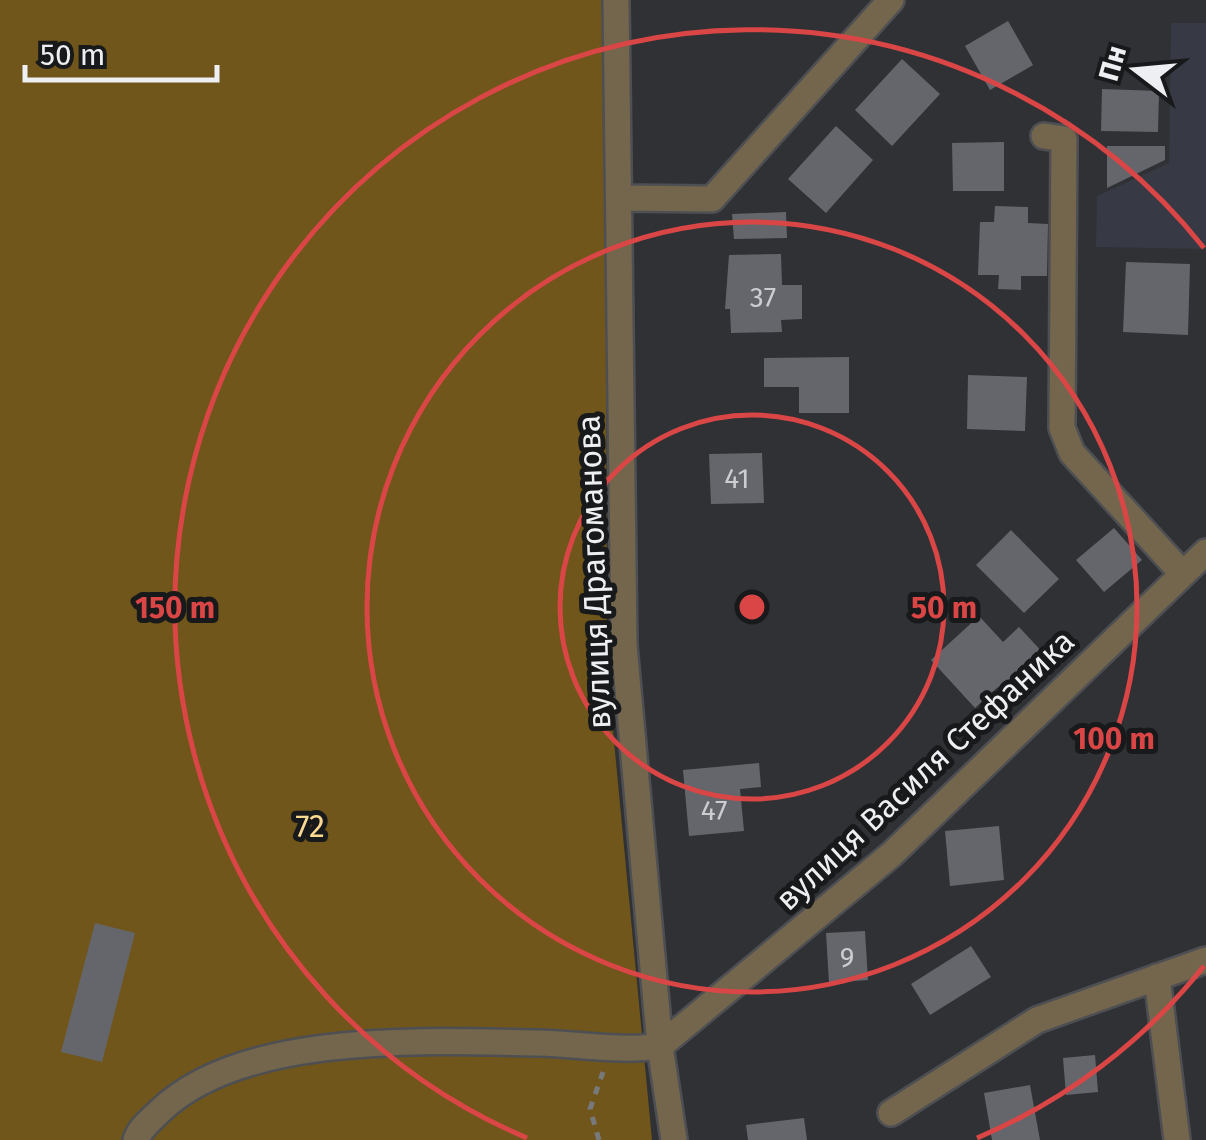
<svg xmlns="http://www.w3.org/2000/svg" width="1206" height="1140" font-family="'Fira Sans',sans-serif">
	<rect width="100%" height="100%" fill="#2f3135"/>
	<!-- built -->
	<path fill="#373a44" d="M1171 23H1206V249L1096 247 1097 196 1169 163Z"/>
	<!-- green -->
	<path fill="#70561a" d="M0 0H605L607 668 652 1140H0Z"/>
	<!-- building -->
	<path fill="#65666b" d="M1008 21 1033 65 990 90 965 46Z
		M902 59 940 94 892 146 855 110Z
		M1102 89 1159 91 1158 132 1101 131Z
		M836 126 873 160 826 213 788 179Z
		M1004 142V191H953L952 143Z
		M1107 146H1165V160L1107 188Z
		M995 206 1028 207V223L1048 224 1047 276H1021V290L998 289 999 275H978L980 222H994Z
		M786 212 787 238 734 239 732 214Z
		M781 254 782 285H802V319L781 320 782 332 731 333 730 309H725L729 255Z
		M1126 262 1190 264 1188 335 1123 332Z
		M849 357V413H799V387H764V358Z
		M968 375 1027 377 1025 431 967 429Z
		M762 453 764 503 711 504 709 454Z
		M1114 528 1142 560 1104 592 1076 560Z
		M1011 530 1059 579 1024 613 976 565Z
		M979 616 1003 642 1019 627 1047 657 1006 695 998 687 975 708 931 660Z
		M759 763 761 787 740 789 744 831 689 836 683 770Z
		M999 826 1004 880 950 886 945 831Z
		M95 923 135 933 102 1062 61 1052Z
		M865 931 868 980 829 983 826 933Z
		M971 946 991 977 930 1015 911 984Z
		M1095 1055 1098 1092 1066 1095 1063 1058Z
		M1030 1085 1040 1140H992L984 1093Z
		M804 1118 807 1140H748L746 1125Z"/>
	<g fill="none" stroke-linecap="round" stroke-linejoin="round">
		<defs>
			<path id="minor" d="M616 0 624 645 660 1046 674 1140
				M1044 136 1064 139 1062 428 1072 453 1183 574
				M619 198 712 199 891 0
				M1157 977 1177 1140
				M891 1113 1037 1020 1206 960
				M136 1140C140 1128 151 1120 160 1111 243 1031 428 1041 538 1043 578 1044 620 1052 660 1046L892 854 1206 552"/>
		</defs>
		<!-- minor casing -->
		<use href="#minor" stroke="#4e4f53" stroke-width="30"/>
		<!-- path -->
		<path stroke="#77797d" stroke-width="5" stroke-dasharray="8 8" stroke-linecap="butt" d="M599 1140 590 1109 603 1072"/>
		<!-- minor -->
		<use href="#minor" stroke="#73664d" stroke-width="25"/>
	</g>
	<!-- distance rings -->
	<g fill="none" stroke="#da4646" stroke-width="5">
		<circle cx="752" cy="607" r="192"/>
		<circle cx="752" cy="607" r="385"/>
		<path d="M1204 966A577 577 0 0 1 977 1138M527 1138A577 577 0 1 1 1204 248"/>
	</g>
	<g text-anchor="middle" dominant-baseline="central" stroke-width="10" stroke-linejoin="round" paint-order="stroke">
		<!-- number labels -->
		<g font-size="28" fill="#cccdd0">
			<text x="763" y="297">37</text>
			<text x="737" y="478">41</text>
			<text x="714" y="810">47</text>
			<text x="847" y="957">9</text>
		</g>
		<!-- street labels -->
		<g font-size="32" fill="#eeeff2" stroke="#18191b">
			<text transform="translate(594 572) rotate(-92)">вулиця Драгоманова</text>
			<text transform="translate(925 770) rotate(-43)">вулиця Василя Стефаника</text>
		</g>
		<!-- park labels -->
		<g font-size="32" fill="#fcd992" stroke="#18191b">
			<text x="310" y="826">72</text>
		</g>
	</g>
	<circle cx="752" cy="607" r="15" fill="#da4646" stroke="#18191b" stroke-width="5"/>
	<g font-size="30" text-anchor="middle" font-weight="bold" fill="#da4646" stroke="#18191b" stroke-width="10" stroke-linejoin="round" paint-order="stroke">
		<text x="944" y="618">50 m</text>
		<text x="175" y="618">150 m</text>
		<text x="1114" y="749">100 m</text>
	</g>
	<!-- north arrow -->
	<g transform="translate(1136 70) rotate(286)" stroke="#18191b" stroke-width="8" paint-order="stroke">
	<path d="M0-8L18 38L0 25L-18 38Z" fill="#eeeff2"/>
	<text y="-15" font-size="28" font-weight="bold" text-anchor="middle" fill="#eeeff2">Пн</text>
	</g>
	<!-- scale -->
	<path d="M25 65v15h192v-15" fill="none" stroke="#eeeff2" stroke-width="5"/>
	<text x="40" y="65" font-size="30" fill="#eeeff2" stroke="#18191b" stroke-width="8" paint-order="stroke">50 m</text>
</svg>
